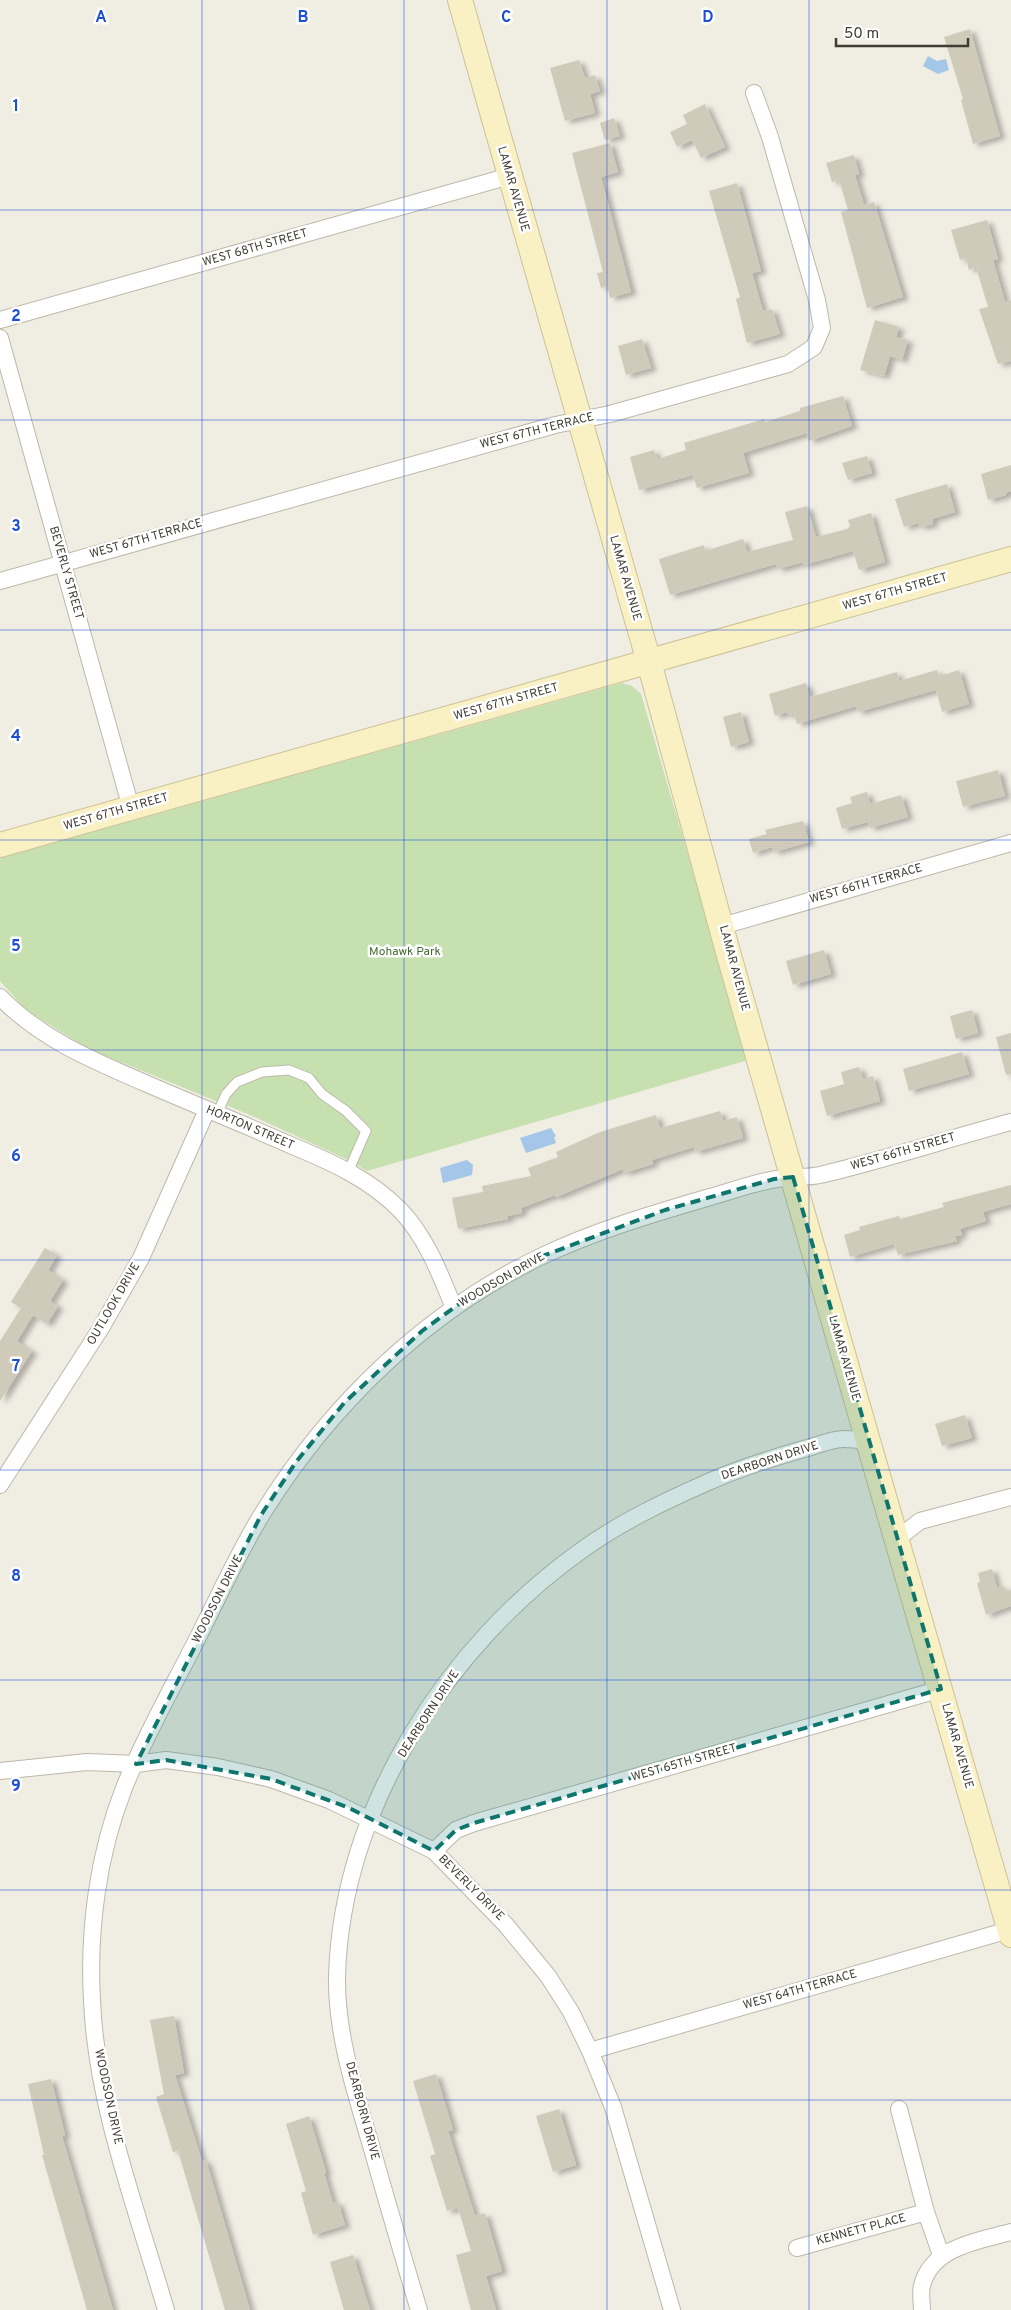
<svg xmlns="http://www.w3.org/2000/svg" width="1011" height="2310" font-family="Overpass,sans-serif">
	<defs>
		<filter id="shadow"><feDropShadow dx="5.5" dy="3" stdDeviation="2.5" flood-color="#0004"/></filter>
	</defs>
	<rect width="100%" height="100%" fill="#f0ede3"/>
	<!-- green -->
	<path fill="#c6e1af" d="M622 683 632 686 641 694 748 1060 367 1171 348 1160 257 1118 89 1049 26 1010 0 981V858Z"/>
	<!-- water -->
	<path fill="#a4c6e9" d="M928 56 937 61 946 59 949 70 938 74 923 66Z
		M551 1128 556 1136 554 1137 556 1143 526 1153 520 1138Z
		M467 1160 473 1165 472 1175 443 1183 440 1168Z"/>
	<!-- building -->
	<path fill="#d0caba" filter="url(#shadow)" d="M970 29 1000 136 973 144 961 100 963 99 944 37Z
		M579 60 585 78 595 75 600 91 590 94 595 113 565 121 550 68Z
		M705 104 725 147 701 158 692 140 677 147 670 132 687 124 683 115Z
		M614 118 620 136 605 140 600 123Z
		M610 143 618 172 601 177 631 292 610 298 607 286 601 288 597 273 603 272 572 153Z
		M854 155 859 174 855 175 864 205 874 202 903 297 867 308 841 212 848 210 839 180 832 182 826 163Z
		M737 183 761 271 752 273 763 311 772 309 780 334 747 343 736 299 740 297 709 191Z
		M987 220 998 259 993 260 1005 302 1011 300V361L998 364 979 309 988 307 976 267 969 270 966 258 960 260 951 230Z
		M875 320 899 327 896 337 908 340 902 360 890 356 884 376 860 370Z
		M642 339 651 368 626 375 618 346Z
		M843 396 852 426 809 441 807 433 743 453 749 473 697 488 693 475 639 490 630 457 654 450 657 459 686 450 684 443 764 419 765 422 800 411V408Z
		M867 456 872 473 848 480 842 463Z
		M1011 465V491L1005 493 1006 495 988 500 981 474Z
		M947 484 955 512 932 519 933 524 920 527 919 523 904 527 895 499Z
		M807 506 816 537 847 529 850 526 848 520 871 513 885 562 859 570 853 551 804 565 803 562 778 569 776 564 670 595 659 559 704 545 705 551 743 539 747 552 793 540 785 512Z
		M937 670 939 676 959 670 969 704 942 712 936 690 858 712 856 706 797 724 794 714 788 715 787 712 775 716 769 694 806 683 810 697 897 672 899 681Z
		M741 712 749 742 731 747 723 717Z
		M998 770 1005 796 963 807 956 781Z
		M867 792 870 804 901 795 908 817 870 828 868 822 842 829 836 808 852 803 850 797Z
		M803 821 809 842 774 852 772 847 753 853 749 839 767 834 765 830Z
		M824 950 831 974 793 985 786 961Z
		M972 1010 978 1033 956 1039 950 1016Z
		M1011 1033V1074L1006 1075 996 1037Z
		M962 1052 969 1074 909 1091 903 1069Z
		M859 1067 863 1079 873 1076 880 1101 827 1116 820 1091 844 1084 841 1072Z
		M720 1111 723 1121 737 1117 743 1138 695 1152 694 1147 668 1155 652 1160 653 1164 624 1173 623 1169 556 1197 555 1195 521 1208 522 1213 508 1216V1219L458 1229 452 1198 483 1192 482 1186 531 1176 528 1168 558 1157 556 1152 600 1132 656 1115 660 1128Z
		M1011 1185V1204L983 1212 986 1221 960 1229 962 1235 955 1236 957 1241 898 1255 894 1244 850 1257 844 1235 860 1230 859 1227 899 1216 900 1219 944 1207 942 1203Z
		M45 1248 57 1255 48 1270 63 1280 50 1301 58 1306 47 1324 33 1315 17 1341 32 1351 0 1401V1341L21 1308 11 1302Z
		M965 1415 972 1438 942 1446 935 1424Z
		M992 1569 997 1588 1004 1586 1005 1592 1011 1590V1606L986 1615 977 1583 980 1582 978 1573Z
		M174 2016 184 2073 175 2075 202 2161 206 2160 250 2310H225L178 2151 173 2152 156 2097 164 2094 150 2020Z
		M436 2074 453 2130 448 2131 475 2216 485 2213 502 2271 486 2276 496 2310H471L456 2255 471 2251 458 2208 447 2211 430 2156 435 2154 413 2081Z
		M51 2079 65 2135 62 2136 113 2310H87L42 2155H44L28 2084Z
		M559 2109 576 2165 553 2172 536 2116Z
		M309 2116 326 2172 324 2173 333 2203 338 2202 345 2225 313 2235 301 2193 306 2191 286 2124Z
		M353 2255 370 2310H344L330 2262Z"/>
	<g fill="none" stroke-linecap="round" stroke-linejoin="round">
		<defs>
			<path id="lane" d="M217 1114 226 1094 237 1082 262 1072 289 1070 309 1078 322 1094 346 1111 366 1131 348 1172"/>
			<path id="street" d="M0 320 510 176
				M0 338 131 808
				M0 581 555 425 610 414 788 364 814 347 822 328 817 300 770 137 754 93
				M722 926 1011 843
				M0 997C41 1039 92 1060 145 1083 193 1104 241 1123 288 1144 329 1161 371 1179 402 1212 427 1239 440 1274 454 1308
				M0 1485 101 1328 141 1258 207 1110
				M897 1539 920 1521 1011 1497
				M0 1771 87 1762 136 1764 166 1760 218 1767 271 1779 329 1800 434 1851 506 1925 548 1976 571 2012 590 2051 613 2107 672 2310
				M434 1851 456 1830 474 1823 941 1689
				M590 2051 1009 1930
				M899 2109 926 2212 941 2255
				M797 2248 926 2212
				M166 2310C137 2210 96 2104 92 2000 88 1930 98 1854 124 1788 143 1740 169 1694 192 1649 216 1603 237 1554 264 1511 331 1404 425 1313 540 1257 594 1231 652 1214 710 1197 732 1191 755 1182 777 1179 791 1176 806 1178 820 1175 884 1160 947 1139 1011 1122
				M419 2310C402 2254 386 2198 370 2142 354 2088 336 2032 337 1976 342 1807 447 1646 582 1550 621 1522 663 1502 706 1483 739 1468 775 1457 811 1447 821 1444 833 1439 844 1439 852 1439 860 1440 868 1441
				M922 2310C922 2303 920 2293 922 2286 931 2247 978 2241 1011 2232"/>
			<path id="secondary" d="M460 0 649 662 728 952 868 1441 1011 1935
				M0 845 1011 559"/>
		</defs>
		<!-- lane casing -->
		<use href="#lane" stroke="#bdb8aa" stroke-width="11"/>
		<!-- street casing -->
		<use href="#street" stroke="#bdb8aa" stroke-width="18"/>
		<!-- secondary casing -->
		<use href="#secondary" stroke="#ccc296" stroke-width="26"/>
		<!-- lane -->
		<use href="#lane" stroke="#fff" stroke-width="9"/>
		<!-- street -->
		<use href="#street" stroke="#fff" stroke-width="16"/>
		<!-- secondary -->
		<use href="#secondary" stroke="#f9f1c4" stroke-width="24"/>
	</g>
	<!-- marked area -->
	<path fill="#0f766e" fill-opacity="0.2" stroke="#0f766e" stroke-width="4" stroke-dasharray="10 6" stroke-linejoin="round" d="M793 1177 941 1689 474 1823 456 1830 434 1851 347 1807 271 1779 166 1760 136 1764 261 1515 296 1462 344 1403 422 1331 470 1296 540 1257 665 1210 774 1179Z"/>
	<!-- grid -->
	<path fill="none" stroke="#1d4ed8" stroke-width="1" stroke-opacity="0.55" d="M202 0V2310M404 0V2310M607 0V2310M809 0V2310M0 210H1011M0 420H1011M0 630H1011M0 840H1011M0 1050H1011M0 1260H1011M0 1470H1011M0 1680H1011M0 1890H1011M0 2100H1011"/>
	<g text-anchor="middle" dominant-baseline="central" stroke-width="5" stroke-linejoin="round" paint-order="stroke">
		<!-- street labels -->
		<g font-size="12" fill="#413d34" stroke="#fff">
			<text transform="translate(513 189) rotate(74)">LAMAR AVENUE</text>
			<text transform="translate(255 248) rotate(-16)">WEST 68TH STREET</text>
			<text transform="translate(537 431) rotate(-14)">WEST 67TH TERRACE</text>
			<text transform="translate(146 539) rotate(-16)">WEST 67TH TERRACE</text>
			<text transform="translate(66 573) rotate(74)">BEVERLY STREET</text>
			<text transform="translate(625 578) rotate(74)">LAMAR AVENUE</text>
			<text transform="translate(895 592) rotate(-16)">WEST 67TH STREET</text>
			<text transform="translate(506 702) rotate(-16)">WEST 67TH STREET</text>
			<text transform="translate(116 812) rotate(-16)">WEST 67TH STREET</text>
			<text transform="translate(866 884) rotate(-16)">WEST 66TH TERRACE</text>
			<text transform="translate(734 968) rotate(75)">LAMAR AVENUE</text>
			<text transform="translate(250 1128) rotate(23)">HORTON STREET</text>
			<text transform="translate(903 1152) rotate(-16)">WEST 66TH STREET</text>
			<text transform="translate(502 1280) rotate(-30)">WOODSON DRIVE</text>
			<text transform="translate(114 1304) rotate(-60)">OUTLOOK DRIVE</text>
			<text transform="translate(844 1358) rotate(74)">LAMAR AVENUE</text>
			<text transform="translate(770 1461) rotate(-18)">DEARBORN DRIVE</text>
			<text transform="translate(218 1599) rotate(-63)">WOODSON DRIVE</text>
			<text transform="translate(429 1714) rotate(-57)">DEARBORN DRIVE</text>
			<text transform="translate(957 1746) rotate(74)">LAMAR AVENUE</text>
			<text transform="translate(684 1763) rotate(-16)">WEST 65TH STREET</text>
			<text transform="translate(471 1888) rotate(45)">BEVERLY DRIVE</text>
			<text transform="translate(800 1990) rotate(-16)">WEST 64TH TERRACE</text>
			<text transform="translate(108 2097) rotate(78)">WOODSON DRIVE</text>
			<text transform="translate(362 2111) rotate(75)">DEARBORN DRIVE</text>
			<text transform="translate(861 2230) rotate(-15)">KENNETT PLACE</text>
		</g>
		<!-- park labels -->
		<g font-size="12" fill="#406d2d" stroke="#fff">
			<text x="405" y="952">Mohawk Park</text>
		</g>
	</g>
	<g font-size="16" text-anchor="middle" font-weight="bold" fill="#1d4ed8" stroke="#fff" stroke-width="5" stroke-linejoin="round" paint-order="stroke">
		<text x="101" y="22">A</text>
		<text x="303" y="22">B</text>
		<text x="506" y="22">C</text>
		<text x="708" y="22">D</text>
		<text x="16" y="111">1</text>
		<text x="16" y="321">2</text>
		<text x="16" y="531">3</text>
		<text x="16" y="741">4</text>
		<text x="16" y="951">5</text>
		<text x="16" y="1161">6</text>
		<text x="16" y="1371">7</text>
		<text x="16" y="1581">8</text>
		<text x="16" y="1791">9</text>
	</g>
	<!-- scale -->
	<path d="M836 38v8h132v-8" fill="none" stroke="#413d34" stroke-width="2.5"/>
	<text x="844" y="38" font-size="15" fill="#413d34" stroke="#ffffff" stroke-width="4" paint-order="stroke">50 m</text>
</svg>
